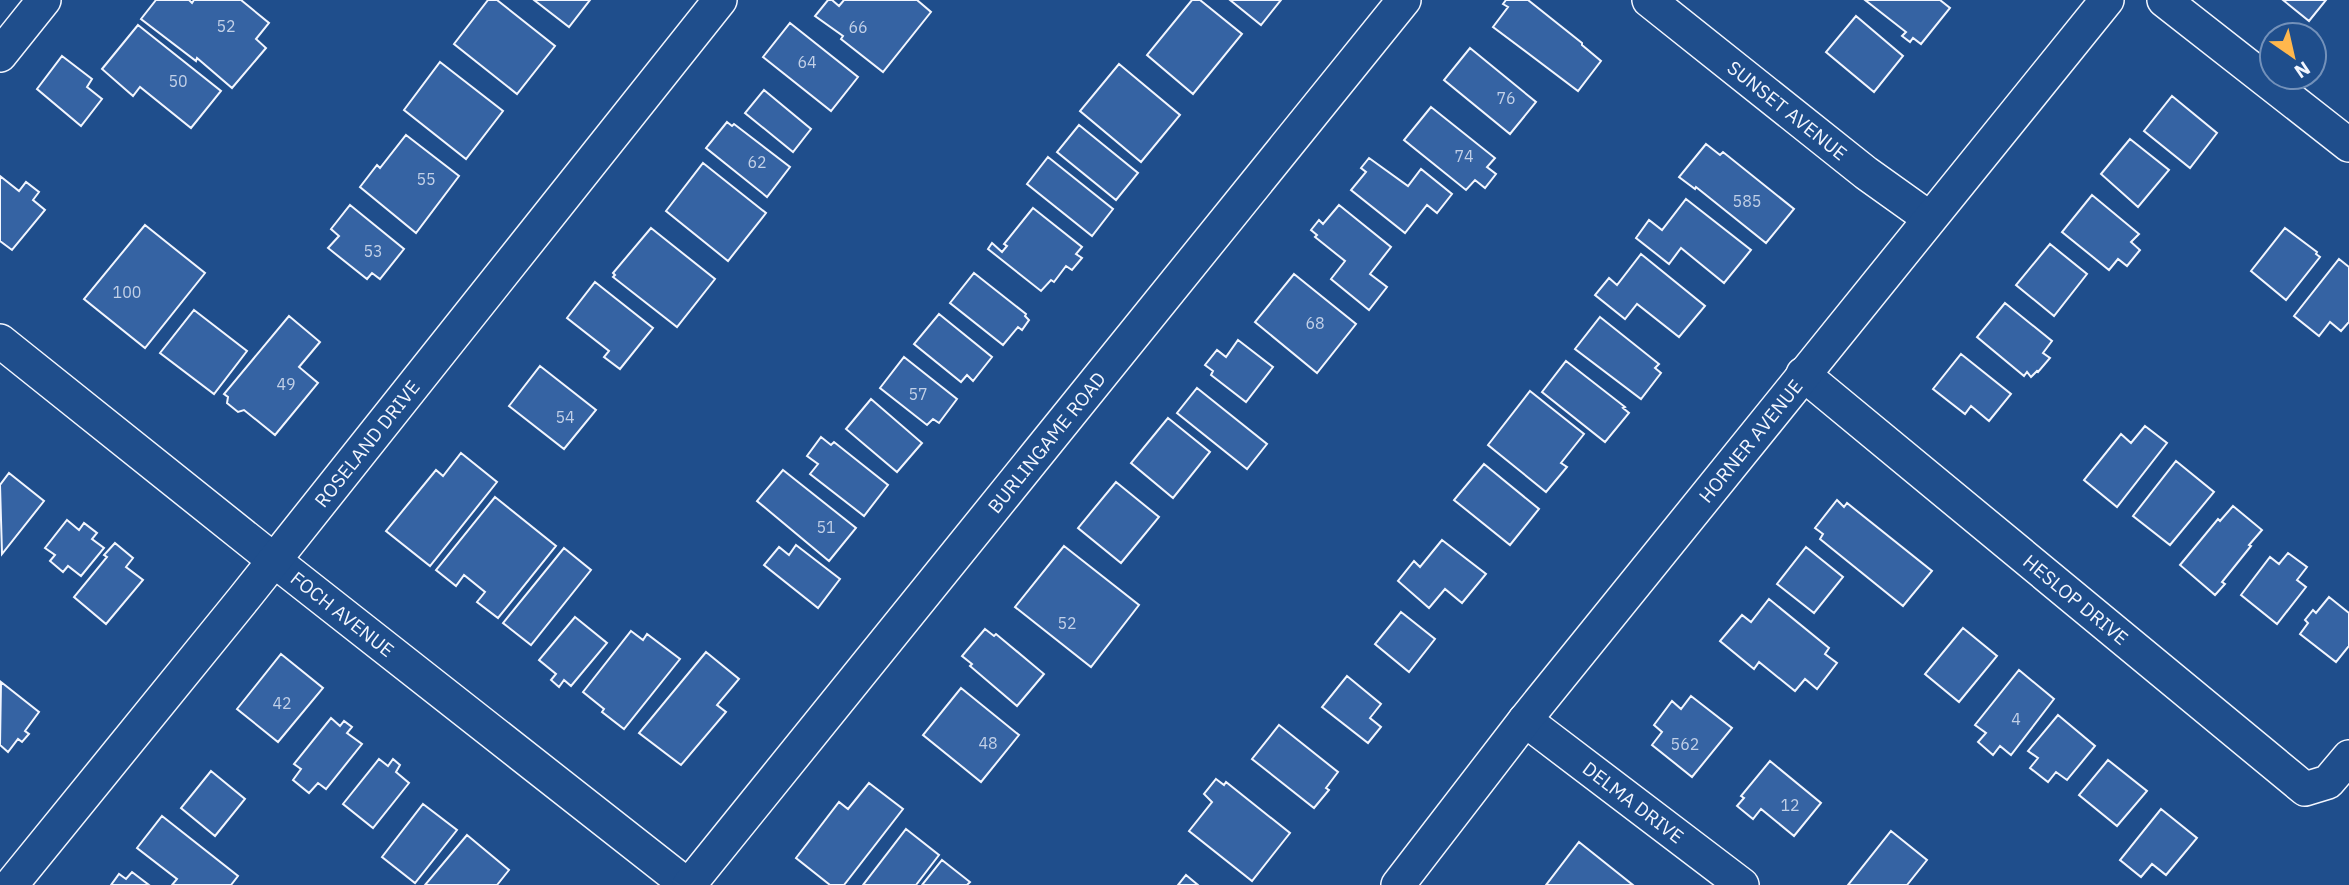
<svg xmlns="http://www.w3.org/2000/svg" width="2349" height="885" font-family="'IBM Plex Sans',sans-serif">
	<rect width="100%" height="100%" fill="#1f4e8c"/>
	<!-- building -->
	<path fill="#3563a3" stroke="#f2f6ff" stroke-width="2" d="M156 0H189L192 3 194 0H241L269 23 256 39 266 48 232 88 197 58 196 61 141 19Z
		M488 0H497L555 46 517 94 454 44Z
		M534 0H590L569 27Z
		M828 0H832L839 6 844 0H917L931 12 883 72 841 39 843 36 815 16Z
		M1192 0H1200L1242 34 1193 94 1147 55Z
		M1230 0H1281L1261 25Z
		M1506 0H1528L1582 43V45L1601 61 1578 91 1493 27 1508 7 1503 4Z
		M1865 0H1940L1950 8 1921 44 1913 38 1910 42 1902 36 1906 32Z
		M2283 0H2326L2309 21Z
		M1856 16 1903 56 1874 92 1826 52Z
		M790 23 858 77 831 111 763 57Z
		M138 25 221 91 191 128 140 87 133 96 102 69Z
		M1470 48 1536 102 1510 134 1444 80Z
		M62 56 92 79 87 87 102 99 81 126 37 89Z
		M440 62 503 111 466 159 404 110Z
		M1119 64 1180 115 1141 162 1080 111Z
		M764 90 811 129 793 152 745 113Z
		M2172 96 2217 133 2190 168 2144 131Z
		M1431 107 1495 158 1487 167 1496 174 1485 188 1475 180 1466 190 1404 140Z
		M727 122 732 126 734 124 790 167 767 197 706 148Z
		M1079 125 1138 173 1116 200 1057 152Z
		M406 135 459 176 416 233 360 187 377 165 380 168Z
		M2130 139 2169 170 2138 207 2101 174Z
		M1706 144 1720 155 1723 152 1794 209 1766 243 1696 187 1695 189 1679 177Z
		M1048 157 1113 209 1092 236 1027 184Z
		M1369 158 1408 186 1421 169 1452 194 1437 213 1427 205 1405 233 1351 190 1366 172 1361 168Z
		M703 163 766 213 728 261 666 211Z
		M0 176 19 191 26 182 39 192 33 200 45 210 12 250 0 241Z
		M2092 195 2139 234 2131 242 2140 250 2127 266 2118 259 2109 270 2062 232Z
		M1686 199 1751 250 1724 283 1681 248 1669 264 1636 238 1649 220 1662 230Z
		M350 205 404 249 380 279 372 273 367 279 328 248 339 236 331 229Z
		M1339 205 1391 247 1370 274 1387 287 1369 310 1331 279 1345 261 1315 237 1317 235 1311 230 1319 220 1323 224Z
		M1033 208 1082 247 1076 254 1082 258 1072 270 1066 266 1054 282 1051 280 1041 291 988 249 992 243 1002 252 1007 246 1004 244Z
		M145 225 205 273 145 348 84 299Z
		M651 228 715 279 677 327 613 277 615 275 613 273Z
		M2285 228 2317 252 2316 254 2320 257 2286 300 2251 271Z
		M2050 244 2087 274 2054 316 2016 285Z
		M1641 254 1705 306 1679 337 1637 304 1625 319 1595 295 1609 278 1617 285Z
		M2339 259 2349 267V322L2341 331 2330 322 2319 336 2294 316Z
		M974 273 1026 314 1025 316 1029 320 1022 330 1018 327 1003 345 950 303Z
		M1294 274 1356 324 1317 373 1255 322Z
		M595 282 653 328 620 369 604 357 609 351 567 318Z
		M2005 303 2052 341 2043 353 2050 358 2038 372 2037 371 2031 377 2027 372 2024 376 1977 337Z
		M194 310 247 351 214 394 160 353Z
		M939 314 992 357 973 381 967 375 961 382 914 344Z
		M289 316 320 342 299 367 318 383 275 435 244 410 238 412 227 403 228 397 224 394Z
		M1600 317 1659 364 1655 368 1661 373 1641 399 1575 349Z
		M1238 340 1273 367 1246 402 1211 375 1213 371 1205 365 1217 350 1226 357Z
		M1961 354 2011 394 1989 421 1971 406 1965 414 1933 389Z
		M904 357 957 399 939 423 933 419 927 425 880 388Z
		M1566 361 1625 407 1623 408 1629 413 1605 442 1542 392Z
		M540 366 596 410 564 449 509 406Z
		M1197 388 1267 444 1247 469 1177 413Z
		M1530 391 1584 434 1561 463 1567 467 1546 492 1488 445Z
		M871 399 922 443 897 472 846 429Z
		M1168 418 1210 452 1173 498 1131 463Z
		M2145 426 2167 443 2117 507 2084 480 2121 434 2131 443Z
		M821 437 831 445 834 442 888 485 864 516 810 474 818 464 807 456Z
		M461 453 497 482 430 566 386 531 436 470 443 476Z
		M2176 461 2214 492 2170 545 2133 516Z
		M1484 464 1539 509 1510 545 1454 500Z
		M783 470 856 528 829 561 757 501Z
		M9 473 44 501 2 554 0 485Z
		M1116 482 1159 517 1121 563 1078 528Z
		M495 497 556 546 498 618 477 602 485 592 464 575 456 586 436 570Z
		M1837 500 1844 507 1847 503 1932 571 1903 606 1820 539 1823 534 1815 528Z
		M2233 506 2262 530 2249 545 2251 546 2222 582 2225 584 2215 595 2180 565 2218 519 2220 521Z
		M67 520 79 530 84 523 97 533 92 539 104 548 81 576 68 566 63 572 50 561 55 555 45 548Z
		M1442 540 1486 574 1462 603 1445 589 1429 608 1398 581 1414 561 1420 567Z
		M115 543 133 558 126 567 143 580 106 624 74 597 107 557 104 555Z
		M796 545 840 579 818 608 764 565 779 547 789 555Z
		M1064 546 1139 605 1091 667 1015 607Z
		M1806 547 1843 577 1814 613 1777 584Z
		M564 548 591 570 531 645 503 623Z
		M2288 553 2307 567 2297 580 2306 587 2277 624 2241 595 2270 557 2279 564Z
		M2329 597 2349 613V646L2336 662 2300 634 2308 623 2305 620 2313 610 2316 613Z
		M1769 599 1829 648 1825 654 1837 663 1817 689 1805 679 1795 691 1759 662 1754 669 1720 641 1742 615 1751 622Z
		M1401 612 1435 639 1409 672 1375 644Z
		M575 617 607 643 571 686 564 680 559 687 551 680 556 674 539 660Z
		M1963 628 1997 656 1959 702 1925 674Z
		M985 629 994 636 996 634 1044 674 1017 706 970 666 972 664 962 656Z
		M631 631 643 640 647 634 680 659 624 729 602 712 604 709 583 692Z
		M706 652 739 679 717 705 726 712 681 765 639 733Z
		M281 654 323 688 278 742 237 709Z
		M2019 670 2054 699 2011 755 2000 746 1993 755 1978 742 1986 733 1975 725Z
		M1347 676 1381 704 1370 718 1381 727 1368 743 1322 707Z
		M1 682 39 712 25 731 29 734 22 742 18 739 8 752 0 745Z
		M961 688 1019 735 981 782 923 735Z
		M1691 696 1732 728 1692 777 1652 745 1662 732 1654 725 1672 701 1681 709Z
		M2058 715 2095 746 2067 780 2056 772 2048 782 2030 768 2038 758 2028 751Z
		M331 718 340 726 344 721 352 727 347 733 362 744 326 789 318 783 309 793 293 780 301 769 294 764Z
		M1279 725 1338 772 1326 788 1329 790 1314 808 1252 759Z
		M379 759 388 766 393 759 400 765 396 772 409 783 373 828 343 804Z
		M2108 760 2147 791 2117 826 2079 795Z
		M1770 761 1821 803 1794 836 1761 809 1753 819 1737 806 1744 798 1741 796Z
		M211 771 245 799 215 836 181 808Z
		M1216 779 1224 785 1226 782 1290 833 1252 881 1189 831 1212 802 1204 794Z
		M869 783 903 809 844 885H830L796 858 839 802 848 809Z
		M423 804 457 830 415 883 382 857Z
		M2161 809 2197 838 2166 875 2152 864 2141 877 2120 860Z
		M162 816 238 876 231 885H172L177 879 137 848Z
		M906 829 939 855 916 885H863Z
		M1891 831 1927 860 1907 885H1848Z
		M467 835 509 870 497 885H425Z
		M1579 842 1633 885H1546Z
		M942 860 970 882 967 885H922Z
		M132 872 149 885H111L119 874 126 879Z
		M1186 875 1198 885H1178Z"/>
	<g fill="none" stroke-linecap="round" stroke-linejoin="round">
		<defs>
			<g id="street">
				<path id="s1" d="M1649 0 1866 173 1929 218"/>
				<path d="M2164 0 2349 145"/>
				<path d="M0 55 44 0"/>
				<path id="s2" d="M0 341 275 561 687 885"/>
				<path id="s3" d="M1803 374 2305 789 2328 782 2349 757"/>
				<path id="s4" d="M1525 720 1742 885"/>
				<path id="s5" d="M11 885 245 597 720 0"/>
				<path id="s6" d="M689 885 1404 0"/>
				<path id="s7" d="M1398 885 1525 720 2107 0"/>
			</g>
		</defs>
		<!-- street casing -->
		<use href="#street" stroke="#f2f6ff" stroke-width="36"/>
		<!-- street -->
		<use href="#street" stroke="#1f4e8c" stroke-width="33"/>
	</g>
	<g text-anchor="middle" dominant-baseline="central" stroke-width="5" stroke-linejoin="round" paint-order="stroke">
		<!-- number labels -->
		<g font-size="16" fill="#c3d1e8">
			<text x="226" y="26">52</text>
			<text x="858" y="27">66</text>
			<text x="807" y="62">64</text>
			<text x="178" y="81">50</text>
			<text x="1506" y="98">76</text>
			<text x="1464" y="156">74</text>
			<text x="757" y="162">62</text>
			<text x="426" y="179">55</text>
			<text x="1747" y="201">585</text>
			<text x="373" y="251">53</text>
			<text x="127" y="292">100</text>
			<text x="1315" y="323">68</text>
			<text x="286" y="384">49</text>
			<text x="918" y="394">57</text>
			<text x="565" y="417">54</text>
			<text x="826" y="527">51</text>
			<text x="1067" y="623">52</text>
			<text x="282" y="703">42</text>
			<text x="2016" y="719">4</text>
			<text x="988" y="743">48</text>
			<text x="1685" y="744">562</text>
			<text x="1790" y="805">12</text>
		</g>
		<!-- street labels -->
		<g font-size="19" fill="#f2f6ff" stroke="#1f4e8c">
			<text stroke="none"><textPath href="#s1" startOffset="177">SUNSET AVENUE</textPath></text>
			<text stroke="none"><textPath href="#s7" startOffset="567">HORNER AVENUE</textPath></text>
			<text stroke="none"><textPath href="#s6" startOffset="569">BURLINGAME ROAD</textPath></text>
			<text stroke="none"><textPath href="#s5" startOffset="567">ROSELAND DRIVE</textPath></text>
			<text stroke="none"><textPath href="#s3" startOffset="354">HESLOP DRIVE</textPath></text>
			<text stroke="none"><textPath href="#s2" startOffset="438">FOCH AVENUE</textPath></text>
			<text stroke="none"><textPath href="#s4" startOffset="136">DELMA DRIVE</textPath></text>
		</g>
	</g>
	<!-- north arrow -->
	<g transform="translate(2293 56) rotate(146)"><circle r="33" fill="#1f4e8c" stroke="#7391ba" stroke-width="2"/>
	<path d="M0-5L12 26L0 18L-12 26Z" fill="#ffb74d"/>
	<text y="-10" font-size="19" font-weight="bold" text-anchor="middle" fill="#f2f6ff">N</text>
	</g>
</svg>
